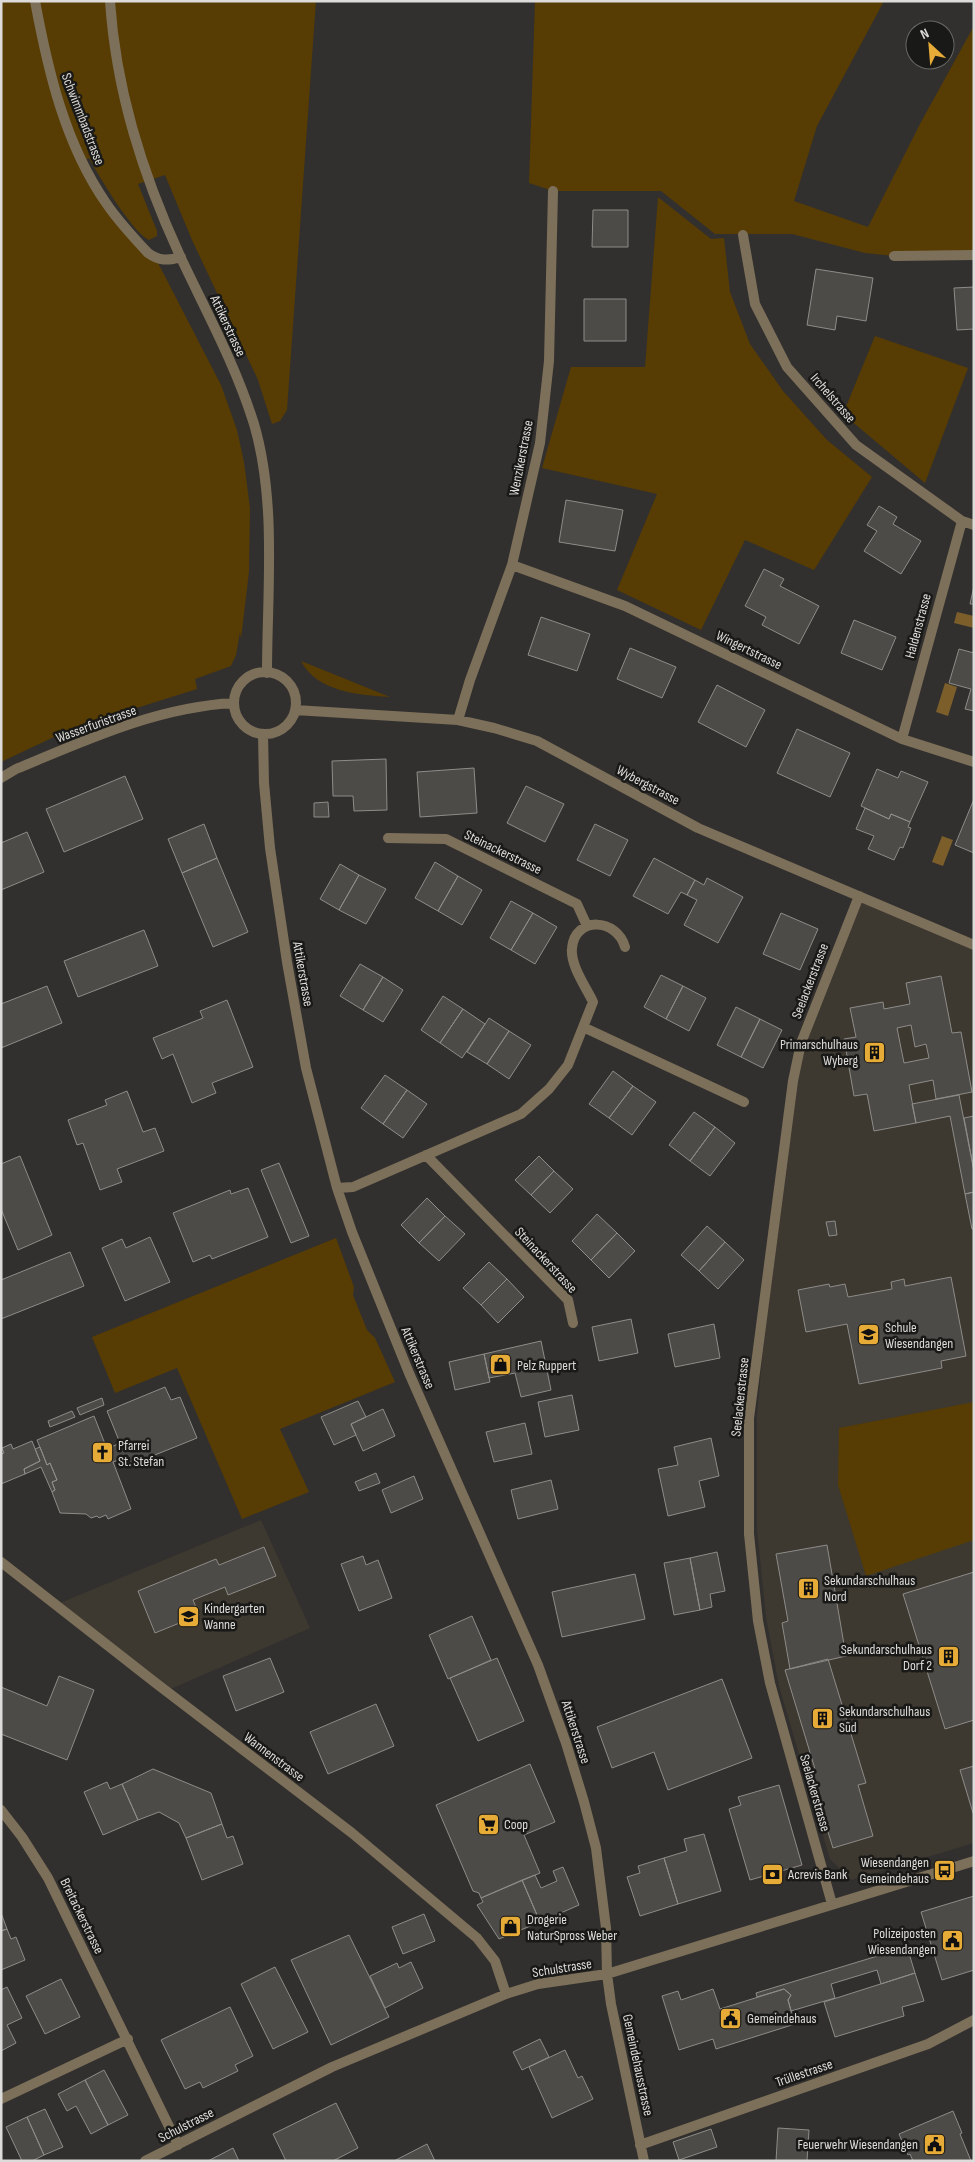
<svg xmlns="http://www.w3.org/2000/svg" width="975" height="2162" font-family="'Sofia Sans Condensed',sans-serif">
	<rect width="100%" height="100%" fill="#32302e"/>
	<!-- built -->
	<path fill="#3d3830" d="M859 896 974 945V1843L851 1880 830 1859 779 1686 766 1617 757 1529V1415L772 1254 801 1042Z
		M261 1520 310 1628 166 1691 55 1605Z"/>
	<!-- green -->
	<path fill="#573c03" d="M1 1H316L287 410 280 421 272 424 258 380 192 240 165 175 138 184 157 231V236L149 240C131 231 99 176 89 158L82 161 106 204 156 259 221 385 237 430 244 462 250 508 249 572 241 639 240 632 236 655 231 666 195 679 197 689 73 728 1 762Z
		M535 1H884L817 126 794 201 868 227 921 122 974 26V255L894 256 865 253 792 234H715L661 191H553L529 183Z
		M658 197 711 239 724 238 730 292 750 344 783 391 827 440 872 477 814 570 745 540 701 630 617 590 657 494 542 468 571 367H645Z
		M875 336 968 368 925 483 843 414Z
		M301 661 390 697C359 695 317 692 301 661Z
		M336 1238 354 1287 353 1295 367 1330 375 1338 395 1382 280 1429 309 1492 242 1519 177 1368 115 1393 92 1337Z
		M974 1402V1540L866 1576 838 1485 839 1428Z"/>
	<!-- water -->
	<path fill="#7b5e2a" d="M957 612 974 616V628L954 623Z
		M945 683 957 687 948 716 936 712Z
		M942 836 953 840 943 866 932 862Z"/>
	<!-- building -->
	<path fill="#4d4b48" stroke="#8e8c88" fill-rule="evenodd" d="M593 210H628V247H592Z
		M816 269 873 278 866 321 837 316 835 330 807 325Z
		M974 287V329L957 330 954 288Z
		M584 299H626V341H584Z
		M566 500 623 510 615 551 559 542Z
		M879 506 897 517 893 524 921 541 901 574 864 551 877 531 867 525Z
		M764 569 784 579 780 586 819 606 799 644 762 625 766 617 745 606Z
		M974 586V604H970Z
		M541 617 590 634 577 671 528 655Z
		M854 620 896 637 882 670 841 653Z
		M630 648 676 667 662 698 617 679Z
		M959 649 974 653V711L965 709 971 689 949 683Z
		M717 685 765 710 746 747 698 722Z
		M797 729 850 753 830 797 777 773Z
		M386 759 387 810 354 811 353 796H333L332 761Z
		M474 768 477 813 420 817 417 772Z
		M877 769 898 778 901 771 928 782 910 822 891 814 889 819 861 806Z
		M125 776 143 819 64 852 46 809Z
		M526 786 564 804 545 842 507 823Z
		M974 799V853L955 845Z
		M328 802 329 817H314V803Z
		M865 808 889 819 891 814 910 822 908 827 911 828 903 848 900 847 894 860 868 849 874 836 856 829Z
		M204 824 217 858 182 873 168 839Z
		M595 824 628 840 610 876 577 860Z
		M27 832 44 872 1 890V843Z
		M217 858 248 932 213 947 182 873Z
		M654 858 695 880 687 895 681 892 668 914 633 896Z
		M435 862 458 876 438 911 415 898Z
		M340 864 359 875 339 910 320 899Z
		M359 875 386 889 366 924 339 910Z
		M458 876 482 890 462 925 438 911Z
		M707 878 743 897 718 943 684 925 697 900 687 895 695 880 704 885Z
		M511 901 533 913 511 950 490 938Z
		M533 913 557 927 535 964 511 950Z
		M781 913 818 929 800 970 763 954Z
		M144 930 158 966 78 997 64 961Z
		M360 964 383 977 363 1010 340 996Z
		M661 975 683 986 666 1019 644 1007Z
		M941 976 952 1033 961 1032 972 1092 936 1099 933 1080 909 1085 916 1123 874 1131 867 1094 854 1096 844 1039 856 1037 850 1008 883 1002 884 1009 910 1004 906 983ZM911 1025 915 1047 926 1044 929 1058 904 1063 897 1028Z
		M383 977 403 990 383 1022 363 1010Z
		M47 986 62 1023 1 1048V1004Z
		M683 986 706 998 689 1031 666 1019Z
		M443 996 463 1009 440 1043 421 1030Z
		M227 1000 253 1067 212 1083 216 1093 192 1103 173 1054 162 1059 153 1038 203 1018 200 1011Z
		M736 1007 760 1019 741 1057 717 1045Z
		M463 1009 485 1024 462 1058 440 1043Z
		M489 1018 509 1031 487 1064 467 1052Z
		M760 1019 782 1030 763 1068 741 1057Z
		M509 1031 531 1045 509 1079 487 1064Z
		M613 1071 633 1086 609 1118 589 1104Z
		M385 1075 407 1090 383 1124 361 1108Z
		M633 1086 656 1102 632 1135 609 1118Z
		M407 1090 427 1104 403 1138 383 1124Z
		M127 1091 143 1132 155 1128 164 1151 117 1169 122 1182 100 1190 83 1143 77 1145 68 1120 107 1105 105 1100Z
		M959 1095 974 1171V1192L965 1194 950 1116 916 1123 912 1104Z
		M694 1112 715 1127 690 1161 669 1145Z
		M974 1116V1171L964 1118Z
		M715 1127 735 1143 710 1176 690 1161Z
		M20 1156 52 1235 18 1250 1 1209V1164Z
		M539 1156 554 1171 531 1195 515 1180Z
		M279 1163 309 1236 291 1243 261 1170Z
		M554 1171 573 1189 550 1213 531 1195Z
		M248 1188 268 1237 212 1259 210 1255 193 1262 173 1213 230 1190 231 1194Z
		M974 1192V1229H972L965 1194Z
		M427 1198 445 1216 419 1243 401 1225Z
		M597 1214 617 1233 591 1260 572 1241Z
		M445 1216 465 1234 439 1261 419 1243Z
		M835 1221 837 1235 829 1236 826 1222Z
		M707 1226 725 1242 699 1271 681 1255Z
		M617 1233 635 1251 609 1278 591 1260Z
		M150 1237 170 1282 125 1301 102 1248 122 1239 126 1248Z
		M725 1242 744 1260 718 1289 699 1271Z
		M70 1252 84 1286 1 1319V1280Z
		M489 1262 507 1279 481 1305 463 1288Z
		M951 1277 966 1356 941 1361 942 1368 859 1384 847 1324 806 1332 798 1290 829 1284 830 1287 845 1284 848 1297 892 1289 891 1282 904 1279 905 1286Z
		M507 1279 524 1297 498 1323 481 1305Z
		M631 1319 638 1353 599 1361 592 1327Z
		M714 1324 720 1358 675 1367 668 1334Z
		M541 1341 551 1390 521 1397 515 1373 489 1378 484 1354Z
		M484 1354 490 1382 455 1390 449 1362Z
		M165 1387 171 1400 180 1397 197 1438 130 1465 126 1457 113 1462 131 1509 108 1519 106 1515 99 1518 97 1516 91 1518 86 1514 60 1513 52 1492 55 1490 52 1482 57 1480 50 1463 47 1465 37 1440 94 1416 107 1449 120 1443 107 1411Z
		M572 1395 579 1430 545 1437 538 1402Z
		M102 1398 104 1405 80 1415 77 1408Z
		M358 1401 366 1417 351 1424 356 1435 334 1445 321 1417Z
		M383 1409 395 1436 363 1451 351 1424Z
		M72 1411 75 1417 50 1427 48 1421Z
		M525 1423 532 1454 494 1462 486 1432Z
		M711 1438 719 1476 699 1481 705 1507 668 1516 658 1469 678 1465 674 1447Z
		M32 1441 40 1461 24 1469 25 1474 1 1484V1454L4 1453 2 1448 11 1444 13 1449Z
		M40 1447 47 1465 50 1463 57 1480 52 1482 55 1490 52 1492 41 1467 25 1474 24 1469 40 1461 35 1449Z
		M376 1473 380 1483 359 1491 355 1482Z
		M414 1476 423 1499 391 1513 382 1490Z
		M551 1480 558 1509 518 1519 511 1490Z
		M827 1545 846 1656 790 1669 782 1623 788 1621 776 1554Z
		M264 1547 276 1576 228 1595 225 1587 193 1600 199 1615 155 1633 138 1591 216 1559 219 1565Z
		M717 1552 725 1591 710 1594 712 1607 700 1610 690 1558Z
		M363 1556 366 1565 378 1560 392 1598 359 1611 341 1564Z
		M690 1558 700 1610 674 1615 664 1563Z
		M974 1572V1720L945 1729 903 1594Z
		M635 1574 645 1619 562 1637 552 1592Z
		M472 1616 491 1660 448 1679 429 1635Z
		M270 1658 284 1692 236 1711 223 1676Z
		M497 1658 524 1721 478 1741 450 1678Z
		M828 1659 866 1783 858 1785 873 1836 833 1848 809 1771 815 1769 785 1670Z
		M59 1676 94 1690 67 1760 1 1734V1687L47 1706Z
		M722 1679 752 1758 668 1790 654 1752 612 1768 597 1727Z
		M376 1704 394 1746 328 1774 310 1732Z
		M530 1764 555 1822 524 1835 540 1873 481 1898 479 1893 473 1891 436 1805Z
		M974 1766V1813H973L960 1770Z
		M153 1769 211 1793 222 1824 186 1838 179 1823 159 1812 138 1820 122 1784Z
		M107 1782 110 1789 122 1784 138 1820 103 1835 84 1792Z
		M779 1785 802 1865 750 1880 729 1809 741 1805 738 1797Z
		M222 1824 227 1838 233 1836 243 1864 202 1880 186 1838Z
		M704 1834 721 1891 678 1904 664 1858 687 1851 684 1839Z
		M664 1858 678 1904 640 1916 627 1877 640 1873 638 1866Z
		M563 1867 579 1905 540 1922 522 1880 535 1875 541 1888 557 1881 553 1871Z
		M522 1880 540 1922 499 1939 477 1905 483 1902 481 1898Z
		M974 1896V1970L942 1980 921 1912Z
		M1 1913 7 1929 1 1931Z
		M424 1914 435 1941 403 1954 392 1927Z
		M7 1929 11 1939 16 1937 25 1960 1 1970V1931Z
		M349 1935 389 2017 331 2045 291 1960Z
		M907 1947 915 1973 881 1984 877 1970 831 1984 835 1998 791 2011 788 2000 791 1995 784 1989 757 1997 756 1993Z
		M411 1962 423 1988 385 2008 370 1976 397 1963 399 1968Z
		M275 1967 308 2032 273 2049 241 1984Z
		M915 1973 924 2001 902 2007 904 2016 835 2037 824 2002Z
		M61 1979 80 2017 45 2034 26 1996Z
		M7 1987 22 2018 7 2025 16 2043 1 2051V1990Z
		M713 1989 720 2009 784 1989 791 1995 788 2000 795 2024 716 2049 713 2039 679 2050 662 1996 678 1991 681 2000Z
		M230 2007 253 2056 235 2065 238 2071 203 2088 200 2082 185 2089 161 2040Z
		M540 2039 549 2057 522 2070 513 2052Z
		M565 2050 578 2078 582 2076 593 2099 552 2118 529 2067Z
		M104 2070 128 2115 108 2125 85 2080Z
		M85 2080 108 2125 91 2134 76 2106 67 2111 58 2094Z
		M336 2103 358 2148 333 2161H286L273 2134Z
		M45 2109 63 2147 44 2155 27 2117Z
		M953 2111 962 2133 960 2134 971 2161H974H913L910 2154 908 2155 899 2134Z
		M27 2117 44 2155 32 2161H22L6 2127Z
		M778 2128 809 2130 807 2161H776Z
		M711 2129 717 2147 679 2160 673 2142Z
		M427 2144 435 2161H394Z
		M233 2148 239 2161H208Z"/>
	<g fill="none" stroke-linecap="round" stroke-linejoin="round">
		<!-- minor -->
		<path stroke="#7d705a" stroke-width="10" d="M35 1C48 71 65 144 106 203 118 221 133 237 148 253 159 261 168 261 181 257
			M110 1C116 92 143 176 181 258 207 313 236 366 254 424 277 502 267 593 267 673
			M743 235 755 304 787 367 856 445 962 521 974 525
			M894 256 974 255
			M512 565 625 606 902 739 974 762
			M234 703a31 31 0 1 1 62 0a31 31 0 1 1-62 0Z
			M295 710 458 720 494 728 537 741 698 828 974 945
			M458 720 470 680 512 565 540 443 549 361 553 191
			M263 734 264 783 270 848 287 962 306 1068 337 1188 352 1232 409 1373 538 1665 566 1743 584 1802 596 1848 606 1928 607 1974 611 2004 644 2161
			M902 739 962 521
			M1 778 16 769C86 740 157 707 234 703
			M388 838 446 839 577 904 587 926
			M583 1027 744 1102
			M426 1155 568 1300 573 1323
			M337 1188 353 1187 521 1114 549 1089 568 1065 593 1002C586 987 570 965 572 948 575 916 617 918 625 947
			M1 1562 157 1684 352 1833 477 1938 495 1961 506 1994
			M1 1810 22 1837 48 1878 178 2145
			M832 1904 770 1683 758 1621 749 1534V1418L793 1081 801 1043 859 896
			M1 2099 128 2039
			M640 2145 928 2044 974 2020
			M145 2161 332 2067 506 1994 538 1984 607 1974 974 1861"/>
	</g>
	<!-- icons -->
	<defs>
		<symbol id="building-square" viewBox="-11 -11 22 22"><rect x="-9" y="-9" width="18" height="18" rx="4" fill="#e7ac37" stroke="#191917"/><path d="M-4-6H4V6H1V3H-1V6H-4ZM-2.5-4.3h1.7v1.8h-1.7ZM.8-4.3h1.7v1.8H.8ZM-2.5-1h1.7V.8h-1.7ZM.8-1h1.7V.8H.8Z" fill="#111"/></symbol>
		<symbol id="school-square" viewBox="-11 -11 22 22"><rect x="-9" y="-9" width="18" height="18" rx="4" fill="#e7ac37" stroke="#191917"/><path d="M0-5L7-2L0 1L-7-2ZM-4 1L0 2.5L4 1V4Q0 6-4 4Z" fill="#111"/></symbol>
		<symbol id="shop-square" viewBox="-11 -11 22 22"><rect x="-9" y="-9" width="18" height="18" rx="4" fill="#e7ac37" stroke="#191917"/><path d="M-5-2.5h2.3a2.7 3.5 0 0 1 5.4 0H5L5.5 6h-11ZM-1.5-2.5h3a1.5 2.3 0 0 0-3 0Z" fill="#111"/></symbol>
		<symbol id="church-square" viewBox="-11 -11 22 22"><rect x="-9" y="-9" width="18" height="18" rx="4" fill="#e7ac37" stroke="#191917"/><path d="M-1.2-6h2.4v3.5h3.3v2.4h-3.3V6h-2.4V-.1h-3.3v-2.4h3.3Z" fill="#111"/></symbol>
		<symbol id="supermarket-square" viewBox="-11 -11 22 22"><rect x="-9" y="-9" width="18" height="18" rx="4" fill="#e7ac37" stroke="#191917"/><path d="M-6-5.5h2.5l.6 2H6L4.5 2H-2.5L-4.4-4H-6ZM-1.5 3.2a1.3 1.3 0 1 0 .1 0ZM3 3.2a1.3 1.3 0 1 0 .1 0Z" fill="#111"/></symbol>
		<symbol id="bus-square" viewBox="-11 -11 22 22"><rect x="-9" y="-9" width="18" height="18" rx="4" fill="#e7ac37" stroke="#191917"/><path d="M-5-6H5V4H4V6H2V4H-2V6H-4V4H-5ZM-3.5-4V0h7V-4ZM-3.5 1.2v1.5H-2V1.2ZM2 1.2v1.5H3.5V1.2Z" fill="#111"/></symbol>
		<symbol id="bank-square" viewBox="-11 -11 22 22"><rect x="-9" y="-9" width="18" height="18" rx="4" fill="#e7ac37" stroke="#191917"/><path d="M-6-4H6V4H-6ZM0-2.3a2.3 2.3 0 1 0 0 4.6a2.3 2.3 0 1 0 0-4.6Z" fill="#111"/></symbol>
		<symbol id="civic-square" viewBox="-11 -11 22 22"><rect x="-9" y="-9" width="18" height="18" rx="4" fill="#e7ac37" stroke="#191917"/><path d="M-.6-6.5H3V-4.5H.6V-3L4-1V1h2V6H-6V1h2V-1L-.6-3ZM-1.2 2.5V6h2.4V2.5Z" fill="#111"/></symbol>
	</defs>
	<g fill-rule="evenodd">
		<use href="#building-square" x="862" y="1040" width="25" height="25"/>
		<use href="#school-square" x="856" y="1322" width="25" height="25"/>
		<use href="#shop-square" x="488" y="1352" width="25" height="25"/>
		<use href="#church-square" x="90" y="1440" width="25" height="25"/>
		<use href="#building-square" x="796" y="1576" width="25" height="25"/>
		<use href="#school-square" x="176" y="1604" width="25" height="25"/>
		<use href="#building-square" x="936" y="1644" width="25" height="25"/>
		<use href="#building-square" x="810" y="1706" width="25" height="25"/>
		<use href="#supermarket-square" x="476" y="1812" width="25" height="25"/>
		<use href="#bus-square" x="932" y="1858" width="25" height="25"/>
		<use href="#bank-square" x="760" y="1862" width="25" height="25"/>
		<use href="#shop-square" x="498" y="1914" width="25" height="25"/>
		<use href="#civic-square" x="940" y="1928" width="25" height="25"/>
		<use href="#civic-square" x="718" y="2006" width="25" height="25"/>
		<use href="#civic-square" x="922" y="2132" width="25" height="25"/>
	</g>
	<g text-anchor="middle" dominant-baseline="central" stroke-width="5" stroke-linejoin="round" paint-order="stroke">
		<!-- street labels -->
		<g font-size="14" fill="#dddcda" stroke="#191917">
			<text transform="translate(83 119) rotate(69)">Schwimmbadstrasse</text>
			<text transform="translate(228 326) rotate(65)">Attikerstrasse</text>
			<text transform="translate(833 398) rotate(49)">Irchelstrasse</text>
			<text transform="translate(521 458) rotate(-79)">Wenzikerstrasse</text>
			<text transform="translate(918 626) rotate(-75)">Haldenstrasse</text>
			<text transform="translate(749 650) rotate(26)">Wingertstrasse</text>
			<text transform="translate(96 724) rotate(-20)">Wasserfuristrasse</text>
			<text transform="translate(648 785) rotate(28)">Wybergstrasse</text>
			<text transform="translate(503 852) rotate(26)">Steinackerstrasse</text>
			<text transform="translate(303 974) rotate(80)">Attikerstrasse</text>
			<text transform="translate(810 981) rotate(-69)">Seelackerstrasse</text>
			<text transform="translate(546 1260) rotate(47)">Steinackerstrasse</text>
			<text transform="translate(418 1358) rotate(67)">Attikerstrasse</text>
			<text transform="translate(740 1397) rotate(-84)">Seelackerstrasse</text>
			<text transform="translate(576 1732) rotate(72)">Attikerstrasse</text>
			<text transform="translate(274 1757) rotate(37)">Wannenstrasse</text>
			<text transform="translate(815 1793) rotate(74)">Seelackerstrasse</text>
			<text transform="translate(82 1916) rotate(64)">Breitackerstrasse</text>
			<text transform="translate(562 1968) rotate(-9)">Schulstrasse</text>
			<text transform="translate(638 2065) rotate(78)">Gemeindehausstrasse</text>
			<text transform="translate(804 2073) rotate(-19)">Trüllestrasse</text>
			<text transform="translate(186 2125) rotate(-27)">Schulstrasse</text>
		</g>
		<!-- poi labels -->
		<g font-size="14" fill="#dddcda" stroke="#191917" text-anchor="start">
			<text x="858" y="1044" text-anchor="end">Primarschulhaus<tspan x="858" dy="16">Wyberg</tspan></text>
			<text x="885" y="1327">Schule<tspan x="885" dy="16">Wiesendangen</tspan></text>
			<text x="517" y="1365">Pelz Ruppert</text>
			<text x="118" y="1445">Pfarrei<tspan x="118" dy="16">St. Stefan</tspan></text>
			<text x="824" y="1580">Sekundarschulhaus<tspan x="824" dy="16">Nord</tspan></text>
			<text x="204" y="1608">Kindergarten<tspan x="204" dy="16">Wanne</tspan></text>
			<text x="932" y="1649" text-anchor="end">Sekundarschulhaus<tspan x="932" dy="16">Dorf 2</tspan></text>
			<text x="839" y="1711">Sekundarschulhaus<tspan x="839" dy="16">Süd</tspan></text>
			<text x="504" y="1824">Coop</text>
			<text x="929" y="1862" text-anchor="end">Wiesendangen<tspan x="929" dy="16">Gemeindehaus</tspan></text>
			<text x="788" y="1874">Acrevis Bank</text>
			<text x="527" y="1919">Drogerie<tspan x="527" dy="16">NaturSpross Weber</tspan></text>
			<text x="936" y="1933" text-anchor="end">Polizeiposten<tspan x="936" dy="16">Wiesendangen</tspan></text>
			<text x="747" y="2018">Gemeindehaus</text>
			<text x="918" y="2144" text-anchor="end">Feuerwehr Wiesendangen</text>
		</g>
	</g>
	<!-- border -->
	<rect width="975" height="2162" fill="none" stroke="#dddcda" stroke-width="5"/>
	<!-- north arrow -->
	<g transform="translate(930 45) rotate(334)"><circle r="24" fill="#191917" stroke="#676765"/>
	<path d="M0-4L9 19L0 12L-9 19Z" fill="#e7ac37"/>
	<text y="-8" font-size="14" font-weight="bold" text-anchor="middle" fill="#dddcda">N</text>
	</g>
</svg>
